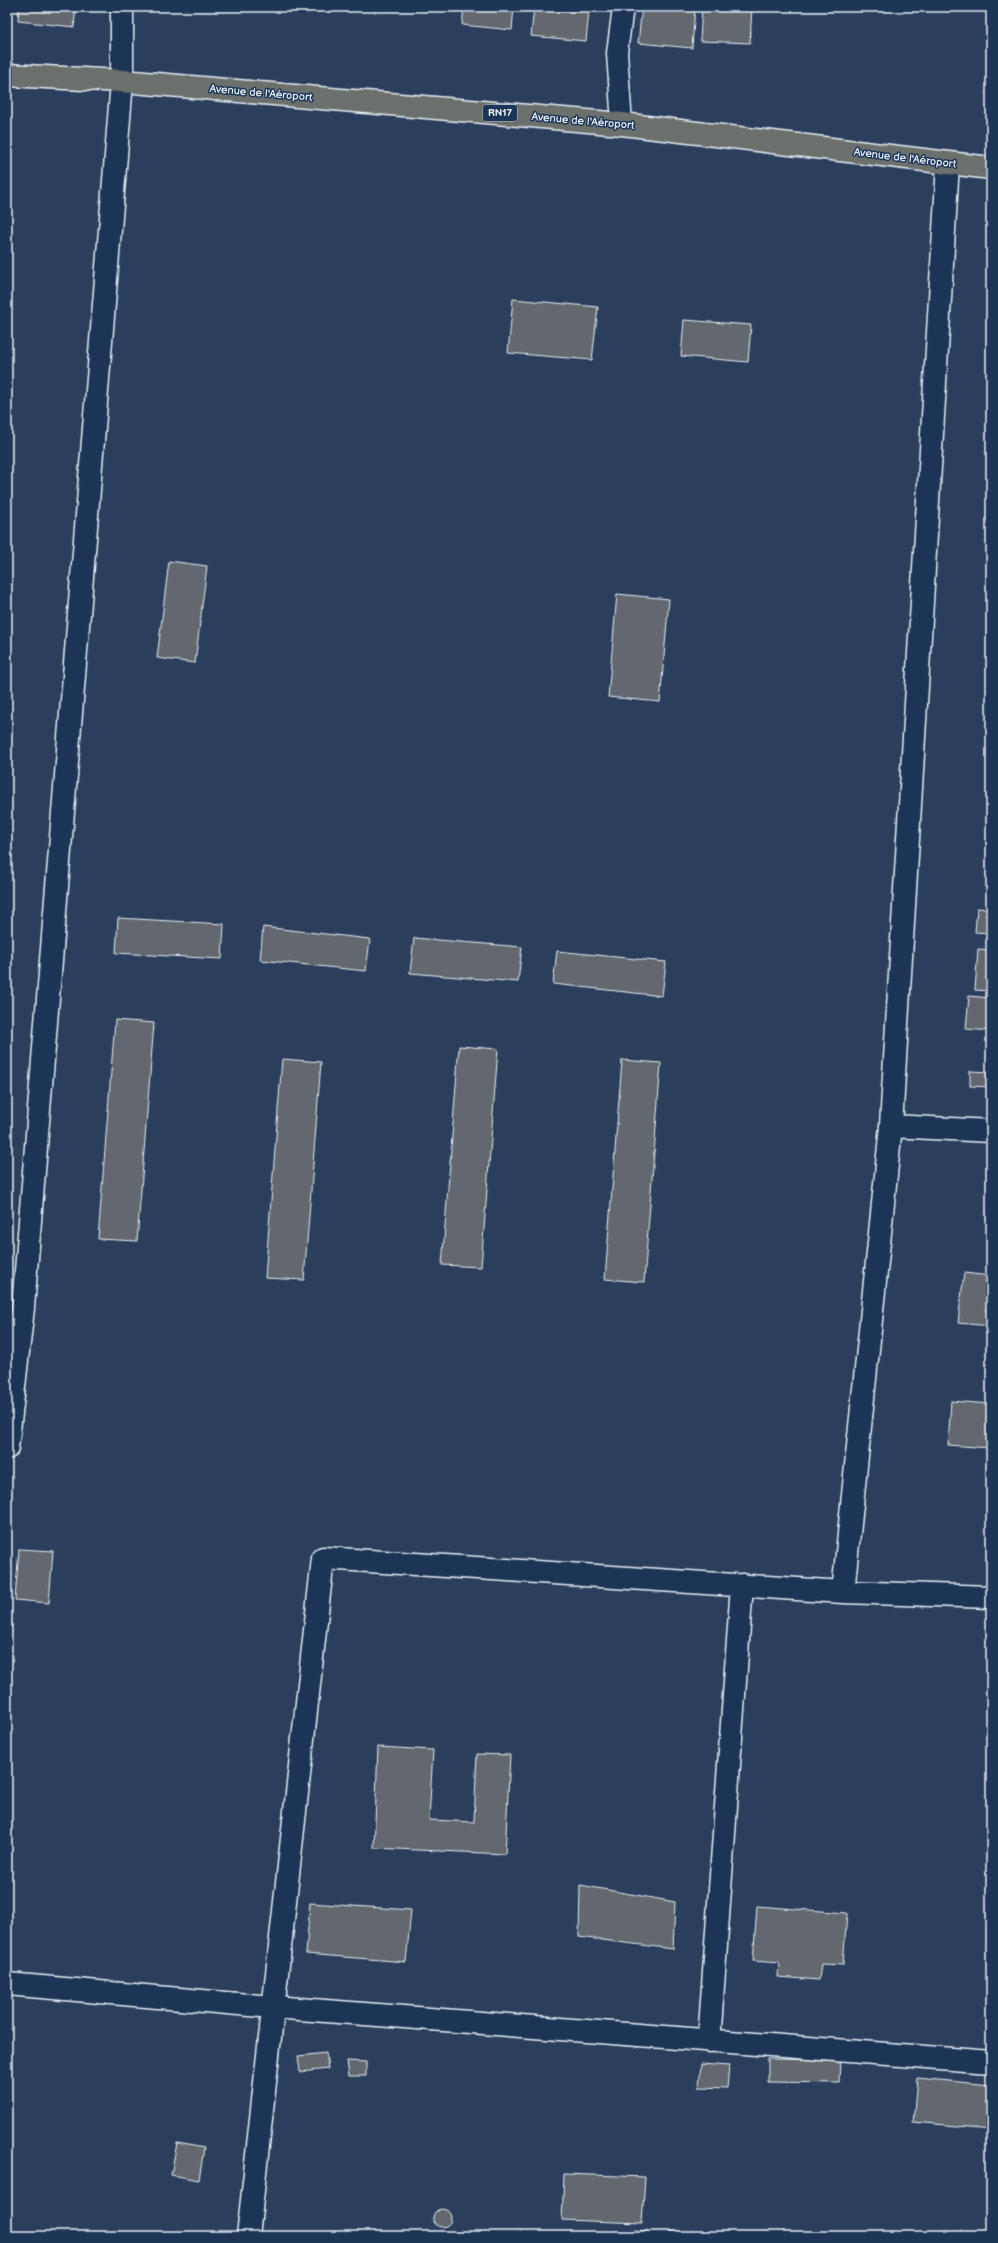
<svg xmlns="http://www.w3.org/2000/svg" width="998" height="2243" font-family="'Balsamiq Sans',sans-serif">
	<rect width="100%" height="100%" fill="#2b3f5c"/>
	<filter id="ink" filterUnits="userSpaceOnUse"><feTurbulence type="fractalNoise" baseFrequency=".025" numOctaves="2"/><feDisplacementMap in="SourceGraphic" scale="8" xChannelSelector="R" yChannelSelector="G"/><feConvolveMatrix kernelMatrix="1 2 1 2 8 2 1 2 1" color-interpolation-filters="sRGB"/></filter>
	<g filter="url(#ink)">
		<!-- building -->
		<path fill="#63686e" stroke="#e8f1f8" d="M19 7H76L74 27 18 21Z
			M464 7H514L512 30 462 25Z
			M534 7 589 11 586 41 531 36Z
			M642 7H695L692 48 638 43Z
			M702 7H752L750 43 700 41Z
			M513 299 598 307 592 360 508 353Z
			M684 320 751 325 748 362 681 356Z
			M169 561 207 566 195 663 157 658Z
			M617 594 669 599 660 702 608 697Z
			M977 908 991 909V933L975 932Z
			M118 918 224 924 222 959 116 953Z
			M263 927 370 939 366 971 260 960Z
			M414 938 522 947 518 982 410 973Z
			M978 949 991 950V991L975 990Z
			M557 951 666 962 662 996 553 984Z
			M969 996 991 998V1031L966 1029Z
			M115 1020 154 1023 137 1241 98 1239Z
			M459 1046 498 1049 481 1267 442 1265Z
			M282 1059 321 1062 304 1280 265 1278Z
			M622 1060 661 1063 644 1282 605 1279Z
			M970 1071 991 1072V1087L970 1086Z
			M964 1273 991 1276V1326L958 1323Z
			M951 1401 991 1404V1448L948 1445Z
			M19 1549 53 1551 49 1603 15 1600Z
			M378 1747 433 1750 429 1820 474 1822 477 1754 510 1755 505 1854 374 1848Z
			M580 1885 675 1902 673 1949 579 1937Z
			M310 1903 411 1910 406 1962 306 1954Z
			M757 1906 847 1913 843 1965 821 1964 819 1980 778 1977 779 1963 753 1961Z
			M326 2053 328 2069 300 2072 298 2056Z
			M768 2059 840 2060 839 2083 768 2082Z
			M347 2061 366 2062V2076H349Z
			M701 2064 729 2066 727 2088 699 2087Z
			M917 2078 991 2085V2129L913 2122Z
			M177 2143 204 2148 199 2180 171 2175Z
			M564 2174 645 2177 642 2223 562 2220Z
			M433 2218a9 9 0 1 1 18 0a9 9 0 1 1-18 0Z
			M630 2230 647 2231 648 2236H630Z
			M694 2231V2236H669V2232Z"/>
		<g fill="none" stroke-linecap="round" stroke-linejoin="round">
			<defs>
				<path id="lane" d="M622 124 617 53 623 7"/>
				<path id="street" d="M891 1126 991 1131
					M7 1448 23 1308 122 81V7
					M843 1592 891 1126 948 163
					M7 1984 273 2007 991 2062
					M709 2041 742 1585
					M248 2236 323 1558 843 1592 991 1597"/>
				<path id="primary" d="M7 75 122 81 622 124 991 168"/>
			</defs>
			<!-- lane casing -->
			<use href="#lane" stroke="#e8f1f8" stroke-width="23"/>
			<!-- street casing -->
			<use href="#street" stroke="#e8f1f8" stroke-width="25"/>
			<!-- primary casing -->
			<use href="#primary" stroke="#e8f1f8" stroke-width="25"/>
			<!-- lane -->
			<use href="#lane" stroke="#1d3557" stroke-width="20"/>
			<!-- street -->
			<use href="#street" stroke="#1d3557" stroke-width="22"/>
			<!-- primary -->
			<use href="#primary" stroke="#6c706d" stroke-width="22"/>
		</g>
	</g>
	<g text-anchor="middle" dominant-baseline="central" stroke-width="3" stroke-linejoin="round" paint-order="stroke">
		<!-- shield labels -->
		<rect fill="#1d3557" stroke="#abb9c8" stroke-width="1" x="483" y="105" width="34" height="16" rx="3"/>
		<g font-size="10" font-weight="bold" fill="#e8f1f8">
			<text x="500" y="113">RN17</text>
		</g>
		<!-- street labels -->
		<g font-size="11" fill="#e8f1f8" stroke="#1d3557">
			<text transform="translate(261 93) rotate(5)">Avenue de l'Aéroport</text>
			<text transform="translate(583 121) rotate(5)">Avenue de l'Aéroport</text>
			<text transform="translate(905 158) rotate(7)">Avenue de l'Aéroport</text>
		</g>
	</g>
	<!-- margin -->
	<rect width="998" height="2243" fill="none" stroke="#1d3557" stroke-width="24"/>
	<rect x="12" y="12" width="974" height="2219" fill="none" stroke="#e8f1f8" stroke-width="1.5" filter="url(#ink)"/>
</svg>
